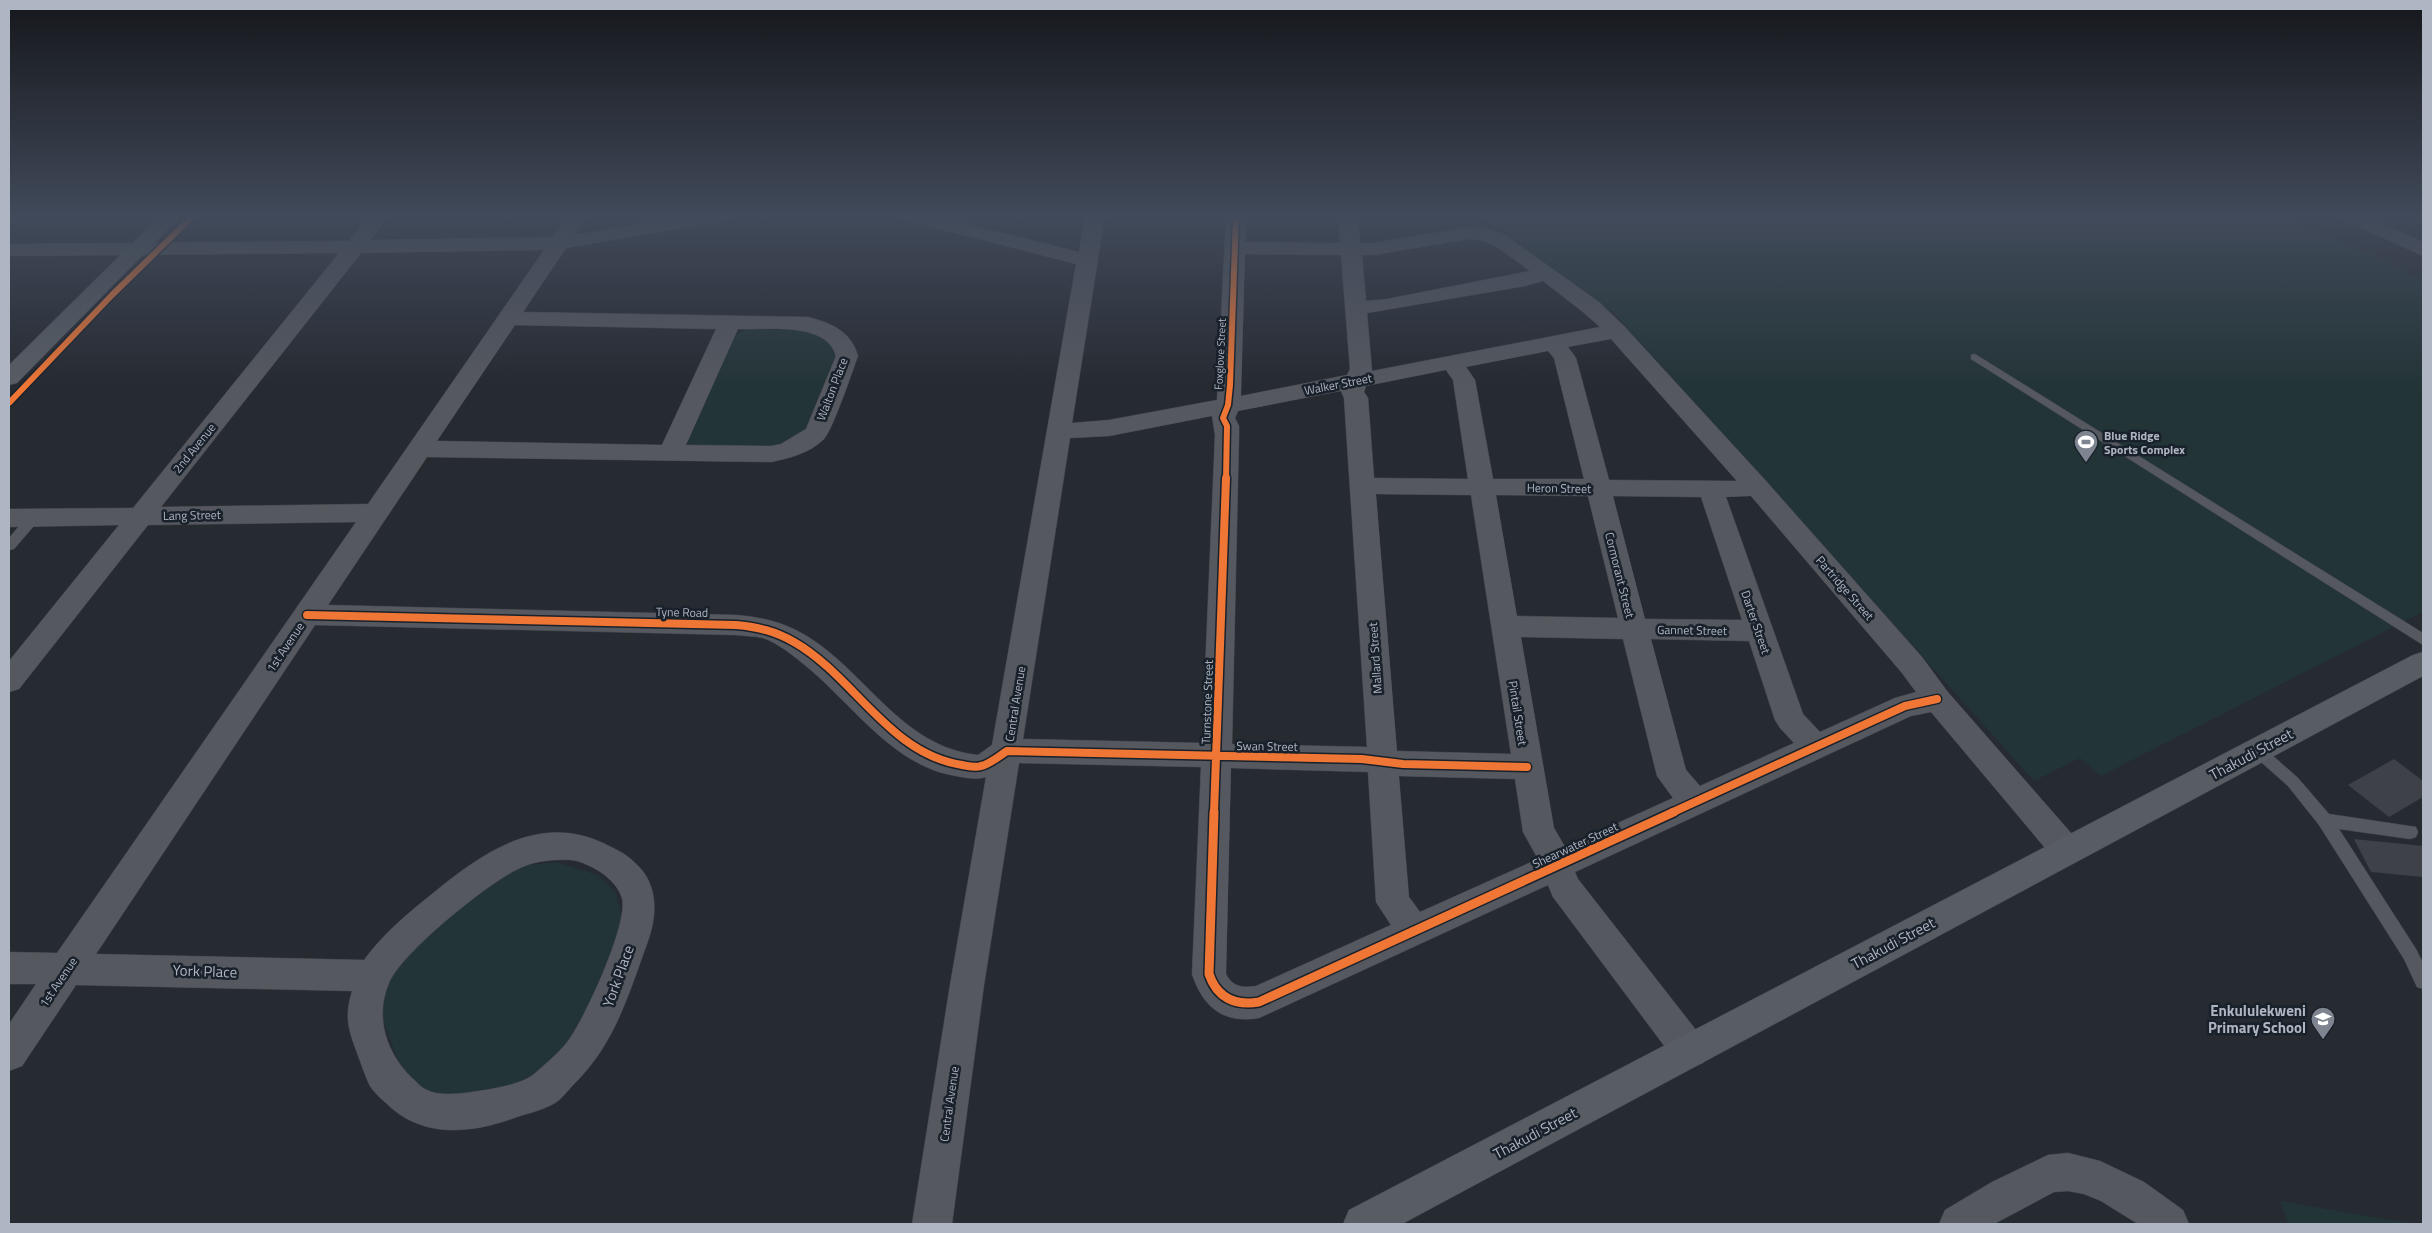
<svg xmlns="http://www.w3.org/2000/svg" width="2432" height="1233" font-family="'Titillium Web',sans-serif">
	<rect width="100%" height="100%" fill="#262a31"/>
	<!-- green -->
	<path fill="#233437" d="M1479 215H2286L2423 280V612L2101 776 2080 758 2034 781 1615 314Z
		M748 329 810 331 820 334 835 347 836 357C829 375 819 411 809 426 789 456 728 447 696 447L688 443V437L734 336Z
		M556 862 598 875 616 893 622 919 609 972 553 1069 506 1092 434 1098 402 1071 380 1012 385 974 404 954 500 876 528 865Z
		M2280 1201 2414 1224H2288Z"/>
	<!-- building -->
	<path fill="#3e4248" d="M2394 759 2423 781V797L2389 817 2348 785Z
		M2354 839 2423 846V877L2371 872Z"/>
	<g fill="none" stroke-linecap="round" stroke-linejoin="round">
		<defs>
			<path id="lane" d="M1975 354 2423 633V645L1971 359V355Z
				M34 513 39 514 40 517 39 520 14 549 9 550V538L29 514Z
				M2258 745 2263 747 2298 778 2329 814 2416 827 2418 832 2416 837 2410 839 2339 829 2416 949 2423 963V989L2417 987 2404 959 2319 825 2288 786 2253 755 2250 751 2253 747Z"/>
			<path id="street" d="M370 215H390L370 240 553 237 568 215H588L574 235 693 215H733L730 219 723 221 566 248 523 312 808 317C831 323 851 331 858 356 852 372 833 429 824 439 810 453 790 458 771 462L427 457 328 605 736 615C761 617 783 622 805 635 866 671 901 747 978 755L992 745 1076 264 901 219 898 215H930L1079 252 1085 215H1105L1072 423 1109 420 1217 400 1226 215H1246L1245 242 1340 243 1338 215H1358L1360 243H1374L1469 227H1485L1505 235 1599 302 1624 326 1766 481 1922 657 1947 691 2078 841 2083 851 2078 861 2067 865 2056 861 1931 712 1911 716 1575 872 1578 879 1703 1039 1708 1051 1703 1063 1690 1068 1677 1063 1553 897 1548 885 1259 1018C1223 1024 1203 1007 1192 974L1201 767 1019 763 984 985 952 1224H912L950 985 986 777C976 780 967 778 956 776 891 766 850 700 801 662 790 653 777 643 763 638 754 636 744 636 736 635L315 625 96 954 364 960C383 934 407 914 432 894 482 853 538 813 603 843 615 849 625 853 634 862 658 882 658 913 648 941 629 993 615 1044 574 1084 568 1090 562 1099 555 1103 543 1110 529 1113 517 1117 471 1134 422 1139 386 1103 380 1098 374 1092 370 1086 366 1078 363 1069 360 1061 350 1033 343 1021 352 991L76 985 22 1066 9 1071V1024L36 984H9V952L57 953 356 522 148 525 19 689 9 692V661L119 525 9 527V509L133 508 339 253 9 256V244L349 241ZM1469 239C1493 239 1511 258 1530 271L1387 299 1366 301 1362 255H1374ZM544 250 368 504 161 507 361 253ZM1245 254 1341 255 1350 369 1347 375 1241 396ZM1543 281 1583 312 1600 327 1372 371 1367 313 1525 286ZM515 325 716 329 662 445 437 441ZM738 329C766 330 827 321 836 356L806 429 781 444 771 446 686 445ZM1611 339 1737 481 1609 480 1576 358 1568 347ZM1548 351 1554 358 1584 479H1493L1475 380 1466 367ZM1446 370 1453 380 1468 479 1374 478 1368 398 1364 392 1366 386ZM1341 391 1344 398 1367 747 1232 744 1239 435V426L1235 418 1238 411ZM1212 416 1215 435 1202 743 1023 739 1070 438 1109 436ZM1376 494 1471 495 1511 754 1397 751ZM1496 495 1588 496 1618 618 1517 616ZM1613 496 1701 497 1742 620 1645 619ZM1751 496 1902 673 1916 692 1895 698 1820 732 1803 714 1726 497ZM1521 637 1623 639 1657 776 1673 798 1565 847 1554 828ZM1651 639 1749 641 1775 720 1780 728 1794 743 1700 786 1686 770ZM1231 768 1368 772 1376 902 1391 925 1256 986C1243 988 1232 987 1226 974ZM1399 776 1515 779 1523 832 1538 859 1420 912 1409 897ZM554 860C561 860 570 859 577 861 594 866 616 879 622 898 629 923 585 1018 568 1041 559 1053 544 1065 533 1075 520 1085 488 1090 472 1092 459 1094 438 1096 427 1090 421 1088 417 1082 412 1078 387 1054 374 1017 389 983 401 953 488 883 518 869 530 863 541 861 554 860Z
				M2339 215H2364L2423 242V256L2342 219Z
				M2068 1153 2100 1161 2144 1182 2183 1210 2189 1224H2138L2101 1201 2084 1194 2068 1191 2054 1192 1994 1224H1939L1945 1210 1992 1182 2048 1155Z"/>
			<path id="secondary" d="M161 215H182L17 383 9 385V365Z
				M2423 652V676L1402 1224H1343L1349 1210 2413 655Z"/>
		</defs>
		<!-- lane casing -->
		<use href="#lane" stroke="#41454a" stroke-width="1"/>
		<!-- street casing -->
		<use href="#street" stroke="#41454a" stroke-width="1"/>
		<!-- secondary casing -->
		<use href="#secondary" stroke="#42464e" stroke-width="1"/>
		<!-- lane -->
		<use href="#lane" fill="#55585f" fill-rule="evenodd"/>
		<!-- street -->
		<use href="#street" fill="#55585f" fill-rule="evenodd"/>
		<!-- secondary -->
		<use href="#secondary" fill="#585d64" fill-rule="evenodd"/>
		<defs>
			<path id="cycleway-far2" d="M9 403 112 295 194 215
				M1226 480 1227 426 1223 418 1228 405 1230 385 1236 215"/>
			<path id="cycleway-far1" d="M307 615 736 625C758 627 775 631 794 642 854 676 889 754 962 765 968 766 975 768 981 766 990 764 999 756 1007 751L1362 759 1403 764 1527 767
				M1214 813 1226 478
				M1671 813 1905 706 1937 699"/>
			<path id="cycleway" d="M1214 812 1209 974C1217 998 1235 1006 1259 1002L1674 812"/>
		</defs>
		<!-- cycleway-far2 casing -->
		<use href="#cycleway-far2" stroke="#19212b" stroke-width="9"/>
		<!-- cycleway-far1 casing -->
		<use href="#cycleway-far1" stroke="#19212b" stroke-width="11"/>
		<!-- cycleway casing -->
		<use href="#cycleway" stroke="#19212b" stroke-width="12"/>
		<!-- cycleway-far2 -->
		<use href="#cycleway-far2" stroke="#f07635" stroke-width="6"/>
		<!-- cycleway-far1 -->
		<use href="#cycleway-far1" stroke="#f07635" stroke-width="8"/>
		<!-- cycleway -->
		<use href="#cycleway" stroke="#f07635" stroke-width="9"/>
	</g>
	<!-- sky -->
	<linearGradient id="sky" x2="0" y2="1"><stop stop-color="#15171b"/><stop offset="0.56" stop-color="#414a5a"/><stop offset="1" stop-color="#414a5a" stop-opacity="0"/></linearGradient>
	<rect width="2432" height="387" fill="url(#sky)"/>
	<!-- icons -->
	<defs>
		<symbol id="stadium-pin" viewBox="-11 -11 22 30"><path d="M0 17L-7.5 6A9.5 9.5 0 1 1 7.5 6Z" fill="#7e8590" stroke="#19212b"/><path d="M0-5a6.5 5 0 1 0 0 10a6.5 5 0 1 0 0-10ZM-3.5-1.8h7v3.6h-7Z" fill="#fff"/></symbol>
		<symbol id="school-pin" viewBox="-11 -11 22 30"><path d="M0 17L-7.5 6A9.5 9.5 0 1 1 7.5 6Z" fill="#7e8590" stroke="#19212b"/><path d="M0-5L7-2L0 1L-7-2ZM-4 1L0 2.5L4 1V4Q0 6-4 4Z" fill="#fff"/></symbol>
	</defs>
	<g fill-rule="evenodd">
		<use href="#stadium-pin" x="2072" y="428" width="28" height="38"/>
		<use href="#school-pin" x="2309" y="1005" width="28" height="38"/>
	</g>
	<g text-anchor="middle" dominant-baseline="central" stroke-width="5" stroke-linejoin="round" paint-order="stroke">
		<!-- far-street labels -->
		<g font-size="11" fill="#aeb6c3" stroke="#19212b">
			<text transform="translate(1220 354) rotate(-87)">Foxglove Street</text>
		</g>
		<!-- street labels -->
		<g font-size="12" fill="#aeb6c3" stroke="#19212b">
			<text transform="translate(1338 384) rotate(-11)">Walker Street</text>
			<text transform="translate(832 389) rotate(-69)">Walton Place</text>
			<text transform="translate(194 448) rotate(-51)">2nd Avenue</text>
			<text transform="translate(1559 488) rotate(1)">Heron Street</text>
			<text transform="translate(192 515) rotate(-1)">Lang Street</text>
			<text transform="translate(1620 575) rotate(76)">Cormorant Street</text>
			<text transform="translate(1845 588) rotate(49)">Partridge Street</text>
			<text transform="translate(682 612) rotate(1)">Tyne Road</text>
			<text transform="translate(1756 622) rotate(71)">Darter Street</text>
			<text transform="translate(1692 630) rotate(1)">Gannet Street</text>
			<text transform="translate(285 647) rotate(-56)">1st Avenue</text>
			<text transform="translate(1375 658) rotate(-94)">Mallard Street</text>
			<text transform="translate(1207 702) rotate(-88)">Turnstone Street</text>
			<text transform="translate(1015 704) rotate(-81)">Central Avenue</text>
			<text transform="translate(1518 713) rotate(81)">Pintail Street</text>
			<text transform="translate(1267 746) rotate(1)">Swan Street</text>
			<text transform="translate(1575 845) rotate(-25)">Shearwater Street</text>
			<text transform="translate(58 982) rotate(-56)">1st Avenue</text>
			<text transform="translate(949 1104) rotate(-82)">Central Avenue</text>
		</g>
		<!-- poi labels -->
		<g font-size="12" font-weight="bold" fill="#aeb6c3" stroke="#19212b" text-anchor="start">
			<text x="2104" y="435">Blue Ridge<tspan x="2104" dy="14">Sports Complex</tspan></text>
		</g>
		<!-- near-street labels -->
		<g font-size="15" fill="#aeb6c3" stroke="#19212b">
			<text transform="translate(2251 754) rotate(-28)">Thakudi Street</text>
			<text transform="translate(1893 943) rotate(-28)">Thakudi Street</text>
			<text transform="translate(205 971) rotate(2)">York Place</text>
			<text transform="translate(618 976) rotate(-70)">York Place</text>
			<text transform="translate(1535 1133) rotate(-28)">Thakudi Street</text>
		</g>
		<!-- near-poi labels -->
		<g font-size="15" font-weight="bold" fill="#aeb6c3" stroke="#19212b" text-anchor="end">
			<text x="2306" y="1010">Enkululekweni<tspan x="2306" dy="17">Primary School</tspan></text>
		</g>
	</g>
	<!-- border -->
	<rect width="2432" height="1233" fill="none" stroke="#aeb6c3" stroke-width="20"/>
</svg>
